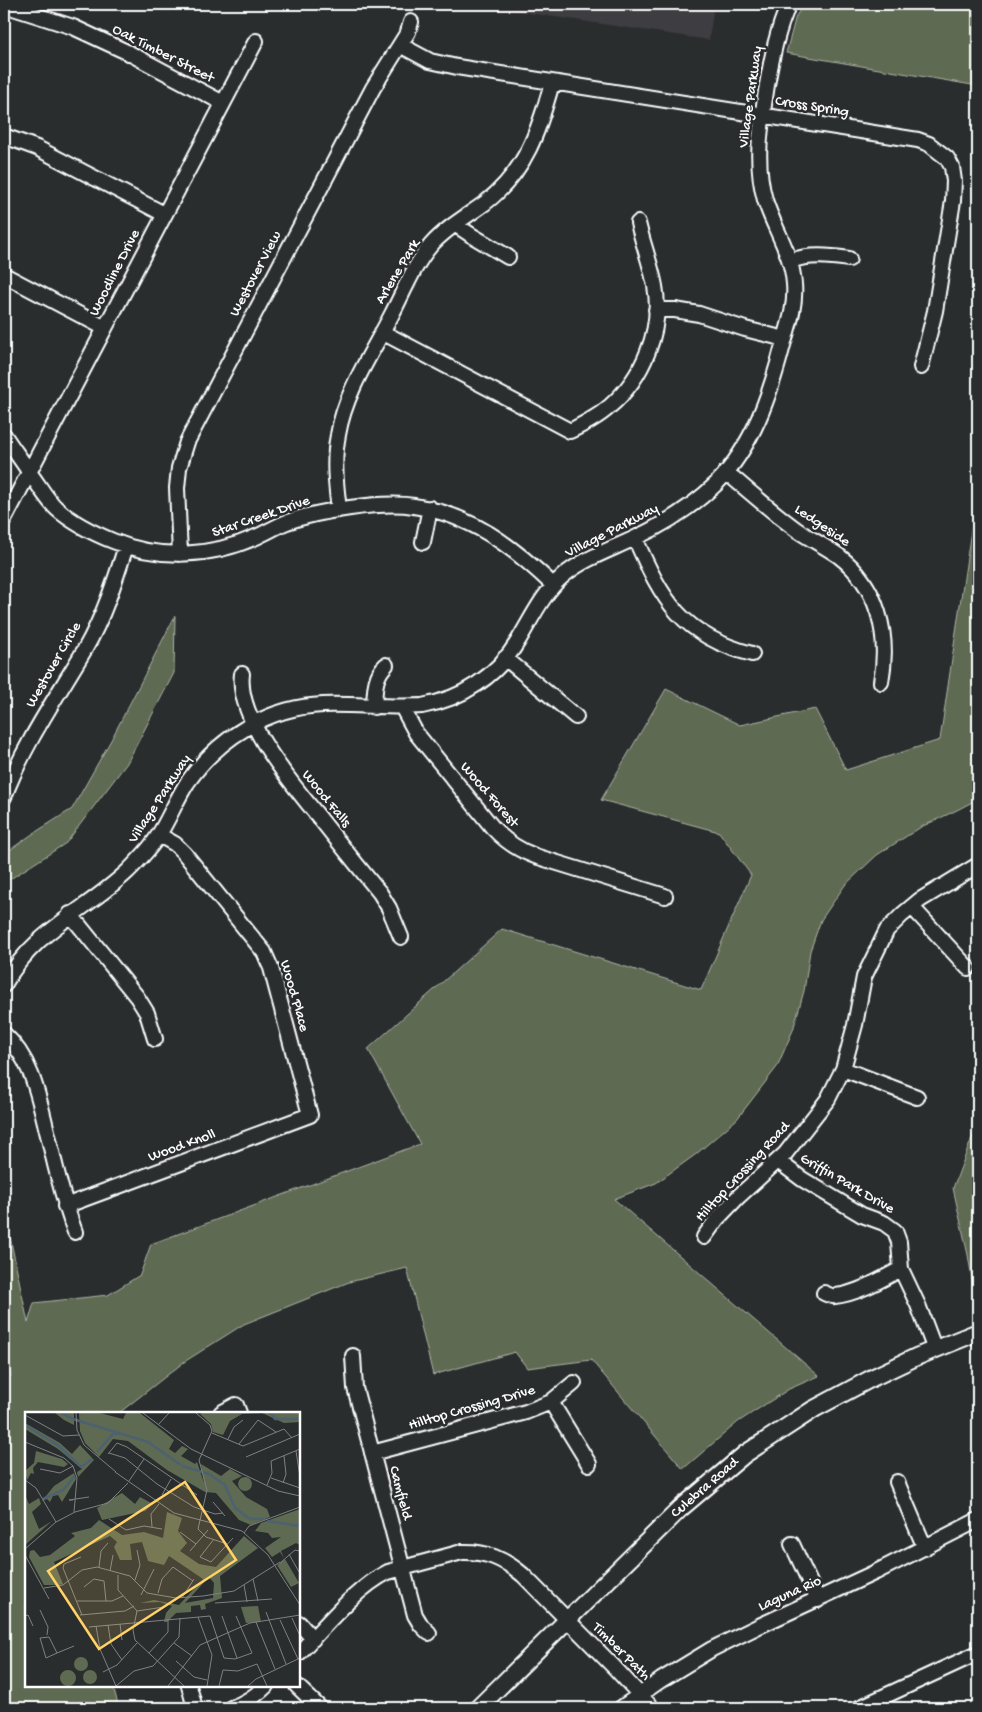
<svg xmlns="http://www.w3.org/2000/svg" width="982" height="1712" font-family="'Gochi Hand',sans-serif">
	<rect width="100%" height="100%" fill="#2a2d2e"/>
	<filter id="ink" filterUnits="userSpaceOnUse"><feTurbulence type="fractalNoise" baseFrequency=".02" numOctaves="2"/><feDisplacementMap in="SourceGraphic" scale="10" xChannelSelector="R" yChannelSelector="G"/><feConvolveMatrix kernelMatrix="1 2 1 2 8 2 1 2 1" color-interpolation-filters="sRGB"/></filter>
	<g filter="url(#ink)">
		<!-- built -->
		<path fill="#3d3c42" d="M469 4H714L709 40Z"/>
		<!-- green -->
		<path fill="#5e6a52" stroke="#aeb4a8" d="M804 4H978V86L786 53 796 16Z
			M978 483V799L957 810 921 827 877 855 845 885 821 920 810 951 804 991 793 1030 777 1067 737 1119 695 1155 656 1183 614 1199 819 1376 789 1389 738 1422 683 1469 591 1360 527 1368 515 1352 433 1375 407 1268 349 1282 244 1324 184 1362 119 1413H26V1686H113L119 1708H4V1377L11 1376 4 1349V1208L28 1323 34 1303 108 1295 140 1275 151 1244 420 1144 368 1049 502 929 701 990 751 875 719 832 601 800 666 689 740 725 815 709 846 770 940 740Z
			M175 616 174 673 127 763 66 843 4 883V854L31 835 72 809 111 740Z
			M978 1122V1302L976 1303 968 1255 953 1188Z"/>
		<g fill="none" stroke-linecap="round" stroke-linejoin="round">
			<defs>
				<path id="minor" d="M4 5 73 27 129 53 223 103
					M400 45 430 61 457 67 918 140 929 144 947 158 952 167 954 181 953 201 935 311 921 367
					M4 136 37 148 164 214
					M456 225 471 235 508 257
					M790 261C809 254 829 256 849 259
					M4 275 105 328
					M656 310H675L699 314 745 329 785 339
					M382 332 570 431C584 424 598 417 609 407 643 378 663 330 655 286 651 265 643 244 638 223
					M4 435C13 449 23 462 32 476 40 487 47 500 57 509 73 523 93 533 113 541 159 560 211 557 256 537 267 532 277 526 287 522 318 511 382 501 414 506 472 515 512 546 553 585
					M726 472C749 491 772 512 797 530 810 539 825 546 839 556 878 586 890 634 881 682
					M339 510C336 485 333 460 338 435 345 392 372 353 392 314 404 291 414 265 431 245 446 228 467 216 485 203 526 171 539 130 552 83
					M4 520 256 41
					M635 538C662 600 682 636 752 654
					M423 542 430 508
					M180 554 177 488 179 468 187 442 373 88 408 32 411 22
					M505 658 576 717
					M242 674C236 720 295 787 322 821 341 845 360 869 380 893L389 908 401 937
					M374 707C375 691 374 676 386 665
					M402 707 416 733 493 828C505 841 518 850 535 856L665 896
					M4 797C24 744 56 698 85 649 103 618 115 581 126 546
					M912 907 968 968
					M70 914 137 997 147 1013 155 1039
					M4 985C34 930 86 911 128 871 139 860 150 849 158 836 169 819 176 800 187 783 218 738 268 707 323 705 356 704 389 708 422 706 462 699 497 676 518 641 532 618 543 593 564 575 585 558 610 550 635 538 665 524 692 507 716 484 753 446 770 395 783 345 789 325 796 305 794 284 792 253 774 229 765 200 754 161 761 124 767 85 772 57 777 30 789 4
					M4 1034C34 1061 39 1101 49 1139 56 1170 64 1202 75 1232
					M843 1069 917 1097
					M778 1161 802 1179 862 1215 884 1223 895 1231 899 1242 901 1269 918 1305 935 1350
					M65 1206 310 1115 271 968 264 952 184 853 175 844 159 835
					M704 1237 717 1219 739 1196 785 1154 828 1099 843 1069 855 1025 864 977 887 930 902 915 920 900 978 865
					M824 1293C827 1294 831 1297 835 1296 857 1294 882 1279 901 1269
					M353 1356 355 1388 415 1615 421 1625 429 1633
					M551 1402 589 1464
					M221 1413 236 1405 239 1413
					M372 1453 526 1412 551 1402 574 1383
					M897 1482 925 1548
					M792 1544 818 1600
					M299 1623 313 1639
					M299 1653C324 1627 357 1587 388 1572L462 1552C486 1551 504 1559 523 1575L614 1667 652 1708
					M189 1686 195 1708
					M297 1686 320 1708
					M231 1708C245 1703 256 1696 266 1686
					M621 1708 661 1680 712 1649 759 1626 876 1572 978 1520
					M859 1708 978 1653"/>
				<path id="major" d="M478 1708 681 1508 745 1454 814 1409 874 1377 916 1357 978 1332"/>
			</defs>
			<!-- minor casing -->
			<use href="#minor" stroke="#fff" stroke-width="18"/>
			<!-- major casing -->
			<use href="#major" stroke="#fff" stroke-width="20"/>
			<!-- minor -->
			<use href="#minor" stroke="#2a2d2e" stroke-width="14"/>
			<!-- major -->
			<use href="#major" stroke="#2a2d2e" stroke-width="16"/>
		</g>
	</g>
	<g text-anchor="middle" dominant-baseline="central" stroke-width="5" stroke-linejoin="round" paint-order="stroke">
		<!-- street labels -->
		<g font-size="15" fill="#fff" stroke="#2a2d2e">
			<text transform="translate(163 54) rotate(27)">Oak Timber Street</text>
			<text transform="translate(751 97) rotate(-82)">Village Parkway</text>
			<text transform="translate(812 107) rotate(9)">Cross Spring</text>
			<text transform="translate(398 272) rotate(-59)">Arlene Park</text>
			<text transform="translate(115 273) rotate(-63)">Woodline Drive</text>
			<text transform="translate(256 274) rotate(-62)">Westover View</text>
			<text transform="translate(261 517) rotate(-19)">Star Creek Drive</text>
			<text transform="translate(822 526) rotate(34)">Ledgeside</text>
			<text transform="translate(612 531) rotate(-27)">Village Parkway</text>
			<text transform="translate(54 665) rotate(-60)">Westover Circle</text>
			<text transform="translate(489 795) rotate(49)">Wood Forest</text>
			<text transform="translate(160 799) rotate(-57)">Village Parkway</text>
			<text transform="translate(326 799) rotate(51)">Wood Falls</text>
			<text transform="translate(294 996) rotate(74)">Wood Place</text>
			<text transform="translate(182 1146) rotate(-20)">Wood Knoll</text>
			<text transform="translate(743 1172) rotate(-47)">Hilltop Crossing Road</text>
			<text transform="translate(847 1184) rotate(30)">Griffin Park Drive</text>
			<text transform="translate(472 1408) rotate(-16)">Hilltop Crossing Drive</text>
			<text transform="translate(705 1488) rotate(-41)">Culebra Road</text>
			<text transform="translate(400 1493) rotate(75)">Camfield</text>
			<text transform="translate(790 1594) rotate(-24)">Laguna Rio</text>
			<text transform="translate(621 1652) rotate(45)">Timber Path</text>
		</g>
	</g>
	<!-- overview -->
	<g transform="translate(25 1412)">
		<rect width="275" height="275" fill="#2a2d2e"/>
		<path d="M30 1H49V13L39 8ZM54 1H75L98 7 101 1H115L149 28 144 37 150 41 157 34 163 37 156 44 170 52 172 50 179 71 176 52 196 64 205 57 217 64 207 69 221 85 242 97 245 105 226 113 214 108 191 81 180 80 142 58 103 29 88 27 74 45 60 31 55 19ZM177 1H275V10L259 11 237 1 217 2 205 9 198 23 188 20 186 12 175 2ZM0 11 35 31 47 42 55 33 69 48 53 65 52 60 57 57 33 37 0 17ZM11 39 37 47 43 52 39 55 13 50 8 56 9 62 6 61 2 68 0 59 9 51ZM49 61 51 67 37 90 33 83 28 84 25 90 22 87 17 89 29 74ZM213 72a7 7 0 1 1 14 0a7 7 0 1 1-14 0ZM97 81 110 92 115 85 128 92 120 99 77 108 72 96ZM0 83 4 92 14 86 16 92 7 100 14 117 27 109 0 133ZM275 97V133L271 131 256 139 259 146 255 140 247 145 240 136 256 125 247 126 243 121 230 119 236 111ZM142 100 157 106 153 119 162 131 155 139 174 152 191 155 219 124 233 136 195 164 197 186 180 192 181 197 176 198 175 193 166 194V200L151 201 142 210H139L141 201 147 194 135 190 115 191 129 188 154 193 178 167 144 144 139 153 123 149 117 130 105 132 107 148H95L89 135 92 130 85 124 29 150 38 172 34 173H19L4 145 5 139 9 138 15 145 25 143 50 124 46 121 66 116 74 108 97 123 119 120 138 126ZM184 165 189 171 188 186 160 191ZM260 147 274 171 266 175 252 153ZM233 194 236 210 221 211 216 195ZM49 252a7 7 0 1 1 14 0a7 7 0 1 1-14 0ZM35 266a8 8 0 1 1 16 0a8 8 0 1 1-16 0ZM58 265a7 7 0 1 1 14 0a7 7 0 1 1-14 0Z" fill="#5e6a52" fill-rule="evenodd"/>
		<path fill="none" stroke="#4d6270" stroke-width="2.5" d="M37 1 48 7 123 30 156 53M246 1 250 7H275M0 13 34 34 56 55 67 47M72 40 88 22 96 21M157 54 184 62 200 73 210 96 225 107H240M18 87 38 78 50 64M242 109 275 114"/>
		<path fill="none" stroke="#7f8182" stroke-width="1" d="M51 1 52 18 59 33 91 60M118 1 166 37 253 79 275 84M171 1 185 13 187 19 174 48 182 78 173 117 181 125 202 132M0 3 38 24 54 23M133 13 144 1M187 21 218 34 259 17 267 26M203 27 209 15 218 8M0 30 39 46 48 54 52 66 49 100M214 32 233 8 251 20M271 39 275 65M84 41 100 46 132 72 169 95 190 102 198 101M83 42 92 31 102 35 172 83M221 45 275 22M15 57 35 61 48 54M90 60 149 101 217 119 243 143 275 193M246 66 275 76M0 68 11 76 31 110M104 69 119 47M258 71 261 62 259 44M242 73 247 61 246 49 275 37M137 83 146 67M48 88H44L64 85M188 90 200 104M84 107 101 118 119 114 137 117M127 115 126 102 134 92M155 120 171 132M219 121 224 114 275 95M189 127 175 145 186 150 208 126M0 137 31 110 50 100 83 91 103 71M165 139 183 118M264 142 274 160M0 143 24 187M56 145 39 152 38 156 57 203M255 151 270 138 275 139M74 155 76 139 83 131M85 159 88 143M93 163V178L112 199 108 218 110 228 159 274M228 167 233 189M110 168 115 153 112 138M219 173 222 190M59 175 69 167 79 169 81 189M19 176 38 173 57 158 72 155 105 164 122 181 151 186 178 184 209 179 255 150M133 181 137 167 148 155 168 169M116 183 129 157M157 186 169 167M52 189H87L98 184M190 191 247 187M15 198 23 215 22 223M112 199 139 195M241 200 261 252M55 203 100 199 109 194M0 204 3 203 8 214M197 204 212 246M173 205 187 243 182 274M267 206 275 224M255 208 273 247M231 210 250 257M95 212 97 228M83 213 86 232 97 248M71 214 75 237 91 274M64 215 185 204 199 246 210 247 227 241 211 204M149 231 167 244M32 241 24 225 15 226 21 246 32 241 49 234M124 241 143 220V207M151 249 169 265 182 268M78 260 92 253 112 231M91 274 109 259 128 254 154 225 155 206M143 274 175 233 225 211 275 203M194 274 198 258 213 259 232 252 242 274M223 274 231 267 275 246"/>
		<path fill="#ffd166" fill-opacity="0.15" stroke="#ffd166" stroke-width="2.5" d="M160 70 211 148 74 237 23 159Z"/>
		<rect width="275" height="275" fill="none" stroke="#fff" stroke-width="2.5"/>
	</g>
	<!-- margin -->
	<rect width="982" height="1712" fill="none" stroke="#2a2d2e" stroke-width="20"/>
	<rect x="10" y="10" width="962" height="1692" fill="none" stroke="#fff" stroke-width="2" filter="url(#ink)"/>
</svg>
